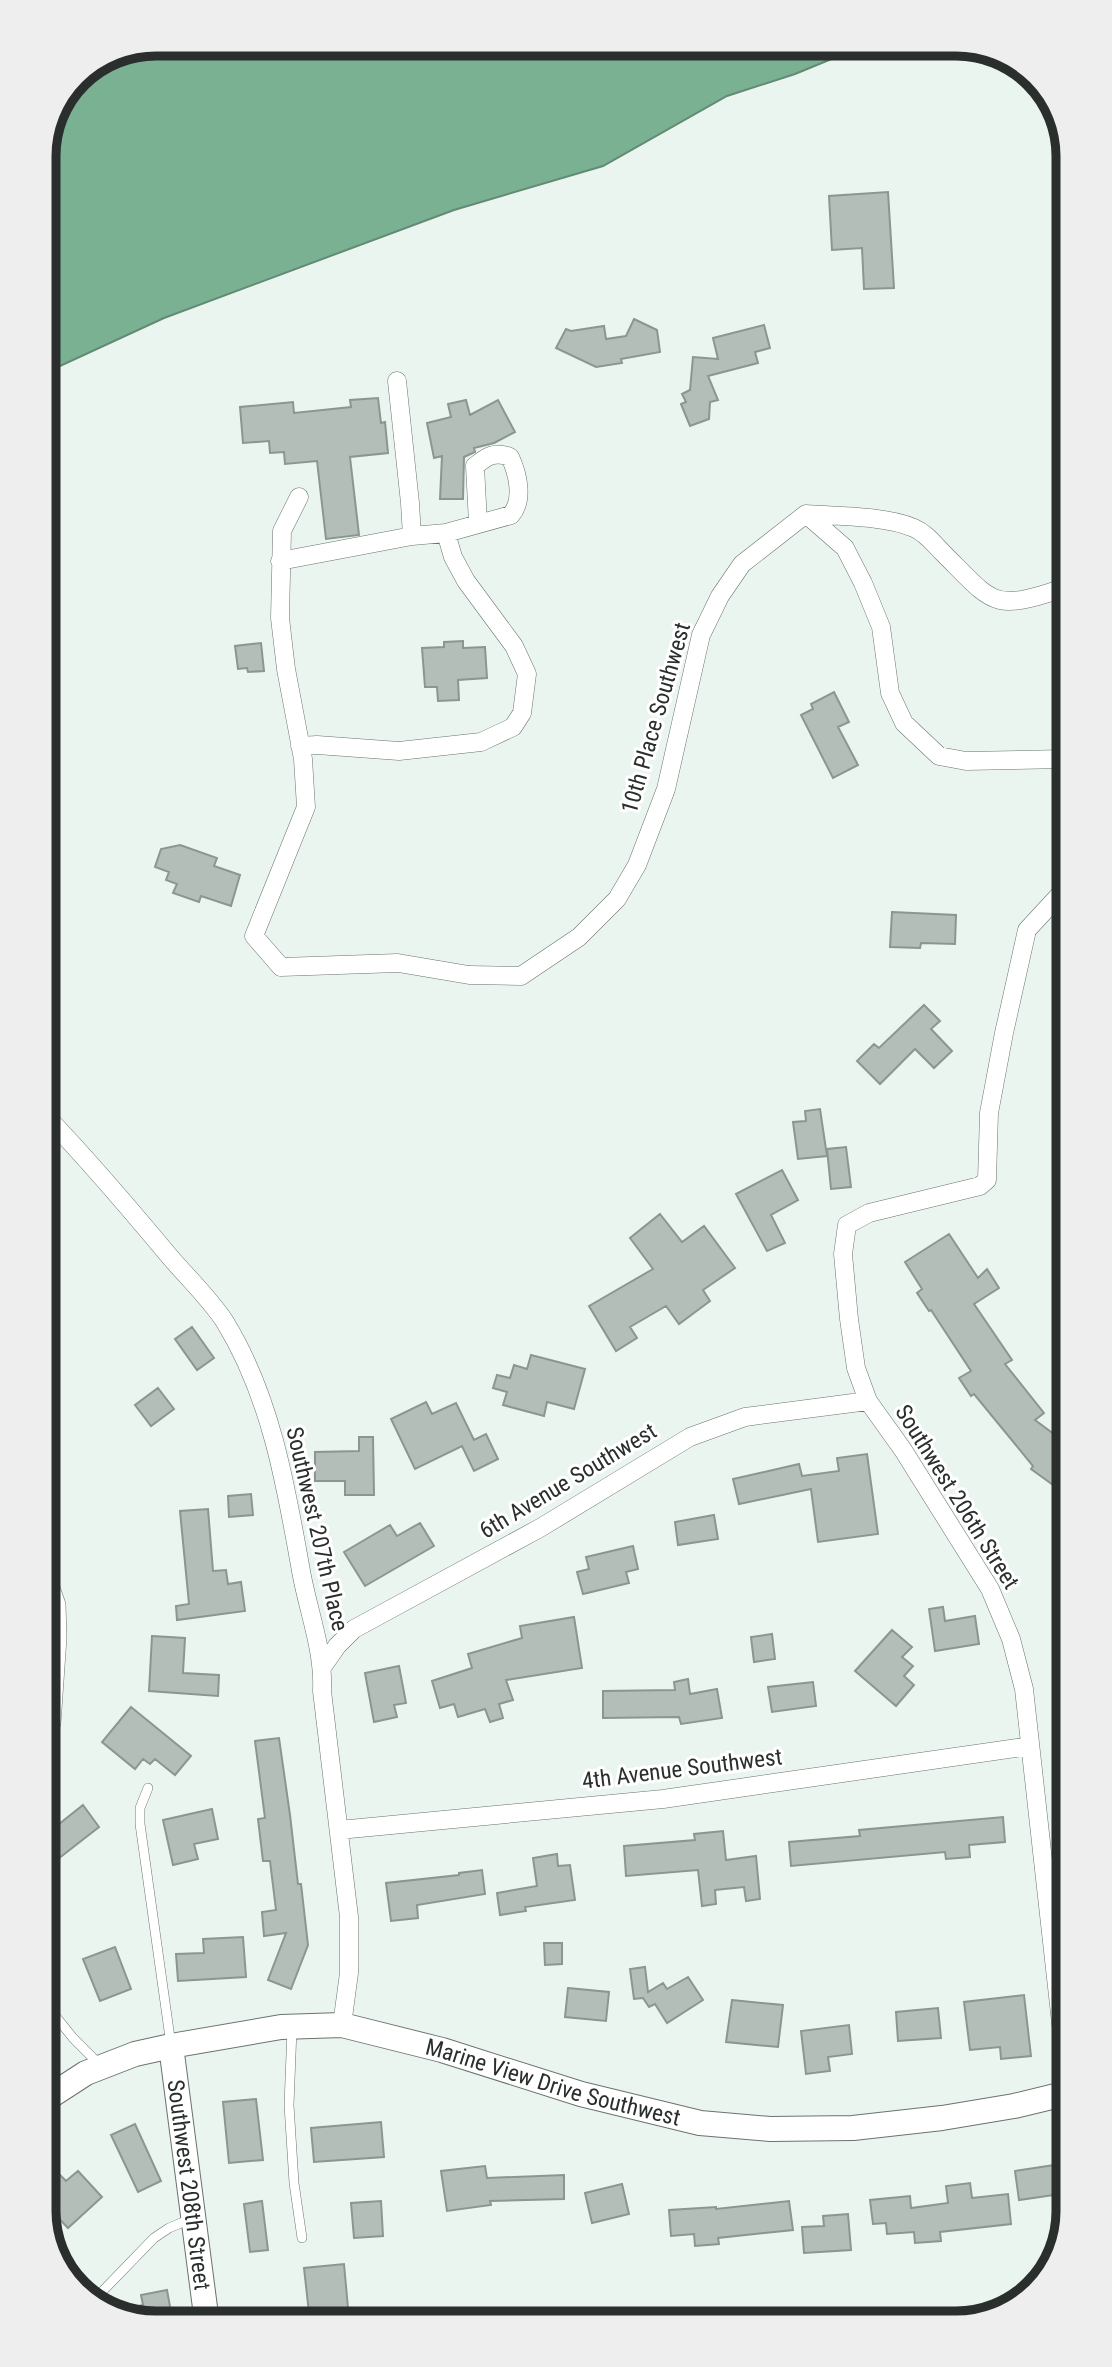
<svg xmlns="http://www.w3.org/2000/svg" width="1112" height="2367" font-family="'Roboto Condensed',sans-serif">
	<rect width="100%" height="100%" fill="#ebf5ef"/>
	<!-- water -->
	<path fill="#7ab193" stroke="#628a74" stroke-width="2" d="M156 44H868L795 74 727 96 603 166 454 210 164 318 45 373 44 149 77 76Z"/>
	<!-- building -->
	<path fill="#b4beb8" stroke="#8c9690" stroke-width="2" d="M888 192 894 288 864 289 862 248 832 250 829 196Z
		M634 319 657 330 660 352 621 359 622 363 596 367 556 348 566 329 571 331 604 326 606 339 626 336Z
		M764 325 770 348 755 352 758 363 708 376 718 400 710 402 709 419 690 426 681 404 686 402 682 394 690 390 693 357 718 359 713 338Z
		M378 398 381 423 385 422 388 453 350 457 359 535 326 539 317 461 285 464 284 452 270 453 269 441 243 443 240 407 293 402 294 413 351 407 350 400Z
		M466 400 470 415 498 400 515 432 494 443 474 448 475 452 464 457 463 499H440L442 456 434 458 427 423 451 417 448 404Z
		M463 641V648L485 647 487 678 458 680 459 700 438 701 437 687H425L422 648 444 647V642Z
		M261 643 264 671 248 672 247 668 238 669 235 646Z
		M834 692 849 722 838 727 858 765 833 778 801 715 813 709 811 704Z
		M180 845 217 858 214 866 240 875 231 906 201 896 199 902 173 893 177 884 166 880 169 872 155 867 161 849Z
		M892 912 956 915 955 944 921 943 920 948 890 947Z
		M924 1005 940 1021 931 1029 952 1051 934 1068 915 1049 880 1084 857 1061 874 1044 879 1048Z
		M820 1109 827 1156 798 1159 793 1122 806 1121 805 1111Z
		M846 1147 851 1187 831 1189 827 1149Z
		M782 1170 798 1200 771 1215 785 1243 767 1251 736 1194Z
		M660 1214 682 1242 704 1226 735 1268 703 1290 710 1301 679 1324 666 1306 630 1327 637 1338 616 1351 589 1306 653 1269 630 1238Z
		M949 1234 978 1278 987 1269 999 1288 974 1304 1012 1360 1005 1364 1044 1413 1035 1420 1066 1443V1473L1056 1487 1031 1469 1033 1466 974 1394 971 1396 959 1378 971 1371 931 1310 929 1311 917 1293 922 1289 905 1262Z
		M192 1327 214 1358 197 1370 175 1339Z
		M531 1355 585 1369 574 1409 547 1402 544 1416 503 1405 507 1392 493 1388 497 1375 510 1378 514 1365 527 1369Z
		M158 1388 174 1409 151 1426 135 1405Z
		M426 1402 432 1414 456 1403 474 1440 486 1434 498 1459 474 1471 462 1446 415 1469 391 1419Z
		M359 1437H373L374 1495H345V1481H315V1452L359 1451Z
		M867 1454 878 1534 818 1542 811 1489 739 1504 733 1479 799 1464 802 1476 839 1471 837 1458Z
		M251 1494 253 1515 229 1517 228 1496Z
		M208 1509 213 1571 226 1570 228 1584 241 1582 245 1611 177 1620 176 1606 189 1604 180 1511Z
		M714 1515 718 1539 678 1545 675 1522Z
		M420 1523 434 1546 365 1586 344 1552 390 1525 397 1536Z
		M633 1546 638 1569 626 1572 629 1583 583 1594 577 1572 589 1569 586 1557Z
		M943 1607 945 1621 975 1616 979 1644 935 1651 929 1609Z
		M574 1617 582 1668 506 1680 513 1700 499 1704 503 1718 490 1722 485 1709 458 1717 454 1704 440 1708 432 1681 472 1668 468 1654 522 1638 520 1626Z
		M892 1630 912 1647 902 1657 913 1666 904 1676 914 1685 896 1706 855 1671Z
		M772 1634 775 1659 754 1662 751 1637Z
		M152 1636 185 1638 183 1673 219 1675 218 1696 149 1691Z
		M399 1666 406 1703 394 1705 397 1717 374 1722 365 1673Z
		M688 1679 690 1694 717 1689 722 1718 681 1724 679 1717 603 1718V1691L675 1690 674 1682Z
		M813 1682 816 1706 772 1712 768 1687Z
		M131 1707 191 1756 175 1775 155 1759 150 1764 143 1759 135 1769 102 1742Z
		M279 1738 290 1815 298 1884H301L308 1945 291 1989 268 1980 286 1933 264 1936 262 1912 276 1910 270 1861H263L258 1819 265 1818 255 1741Z
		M83 1805 99 1827 49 1866V1832Z
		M212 1809 218 1839 194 1844 198 1859 173 1865 163 1820Z
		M1003 1817 1005 1842 969 1845 970 1857 946 1859 945 1852 791 1866 789 1842 860 1836 859 1830Z
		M723 1831 726 1860 756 1856 760 1899 746 1901 744 1887 715 1890 716 1904 702 1906 698 1870 626 1876 624 1846 695 1840 694 1834Z
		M557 1854 558 1866 570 1865 575 1900 525 1907 526 1911 500 1915 497 1893 537 1886 533 1858Z
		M482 1870 485 1894 417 1905 418 1918 391 1921 386 1883 459 1875V1873Z
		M243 1937 246 1977 178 1981 176 1954 204 1953 203 1939Z
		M544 1943H562V1964L545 1965Z
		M115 1947 131 1989 100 2001 83 1959Z
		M645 1967 648 1992 663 1983 667 1989 688 1977 703 2000 667 2023 655 2004 649 2007 643 1998 634 1999 630 1969Z
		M568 1988 609 1992 606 2021 565 2017Z
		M1024 1995 1031 2056 1001 2059 1000 2047 970 2050 964 2002Z
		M732 2000 783 2005 778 2047 726 2042Z
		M938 2008 941 2038 898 2041 896 2012Z
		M849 2025 852 2054 828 2057 830 2071 806 2074 801 2031Z
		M256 2099 263 2160 229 2163 223 2102Z
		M381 2122 384 2157 314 2162 311 2128Z
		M135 2124 161 2181 138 2192 111 2135Z
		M1068 2163V2193L1019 2200 1015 2171Z
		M485 2166 487 2178 564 2175V2199L490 2201 491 2205 447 2211 441 2171Z
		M78 2171 102 2197 68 2228 50 2209V2181L58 2173 66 2181Z
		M970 2183 972 2198 1008 2194 1011 2224 940 2232 941 2241 915 2243 914 2232 887 2234 886 2223 873 2224 870 2200 910 2196 911 2208 948 2203 946 2186Z
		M622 2184 629 2214 592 2223 585 2193Z
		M262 2201 268 2250 250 2252 244 2204Z
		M381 2201 383 2236 354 2238 351 2203Z
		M789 2201 793 2230 718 2238 719 2244 695 2246 694 2234 671 2236 669 2210 716 2207V2209Z
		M848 2214 851 2250 804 2253 802 2227 824 2226 823 2216Z
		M344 2264 349 2319 310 2322 304 2268Z
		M167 2290 173 2323H148L115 2310 143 2305 141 2295Z"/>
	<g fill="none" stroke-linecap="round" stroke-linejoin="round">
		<defs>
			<path id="lane" d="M48 1567 61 1604 62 1638 56 1724 48 1738
				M148 1788 140 1808V1824L171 2045
				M49 2008 73 2038 101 2066
				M292 2029 289 2105 294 2183 302 2238
				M92 2302 154 2238 169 2228 193 2218"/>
			<path id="street" d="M397 381 410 503 412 536
				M299 497 282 531 280 618 286 669 303 759 306 807 254 936 281 967 398 963 469 975 521 976 579 937 617 899 637 865 666 789 701 635 720 596 742 564 806 514C838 516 886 516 914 528 926 533 934 544 943 553 994 604 992 612 1064 588
				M806 514 845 548 863 583 881 627 890 693 904 723 939 756 966 761 1064 759
				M280 561 412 536 446 533 511 515C524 500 518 474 510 457 495 451 487 456 475 466L478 523
				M300 746 317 745 399 751 481 742 513 727 522 713 527 674 514 646 466 581 453 557 446 533
				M1064 890 1027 930 1004 1033 989 1113 987 1180 980 1186 869 1213 847 1225 843 1254 849 1319 856 1368 868 1401 903 1450 990 1589 1011 1639 1024 1689 1068 2086
				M47 1117C90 1162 130 1209 170 1257 188 1278 210 1299 225 1322 271 1397 286 1486 301 1571 308 1611 324 1650 322 1691L349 1917V1973L342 2025
				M323 1666 337 1646 354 1629 540 1528 690 1437 745 1417 868 1401
				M339 1830 663 1799 1030 1746"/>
			<g id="secondary">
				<path id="s1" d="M171 2046 207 2323"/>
				<path id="s2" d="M49 2097 86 2073 135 2054 171 2046 281 2027 342 2025 442 2050 581 2094 700 2123 770 2129 853 2128 942 2118 1014 2106 1068 2093"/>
			</g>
		</defs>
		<!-- lane casing -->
		<use href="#lane" stroke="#6a736e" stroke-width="10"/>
		<!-- street casing -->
		<use href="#street" stroke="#6a736e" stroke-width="19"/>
		<!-- secondary casing -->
		<use href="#secondary" stroke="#6a736e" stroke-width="26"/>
		<!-- lane -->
		<use href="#lane" stroke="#fff" stroke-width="9"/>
		<!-- street -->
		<use href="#street" stroke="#fff" stroke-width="18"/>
		<!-- secondary -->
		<use href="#secondary" stroke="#fff" stroke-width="24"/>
	</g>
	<g text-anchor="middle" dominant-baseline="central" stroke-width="6" stroke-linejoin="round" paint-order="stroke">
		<!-- street labels -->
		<g font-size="23" fill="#2a2e2c" stroke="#fff">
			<text transform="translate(656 718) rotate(-74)">10th Place Southwest</text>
			<text transform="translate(568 1481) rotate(-31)">6th Avenue Southwest</text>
			<text transform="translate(957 1497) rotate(58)">Southwest 206th Street</text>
			<text transform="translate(317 1529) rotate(77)">Southwest 207th Place</text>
			<text transform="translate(682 1769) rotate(-7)">4th Avenue Southwest</text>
			<text stroke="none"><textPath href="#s2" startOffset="525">Marine View Drive Southwest</textPath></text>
			<text stroke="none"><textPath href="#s1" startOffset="140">Southwest 208th Street</textPath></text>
		</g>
	</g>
	<!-- crop -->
	<path d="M0 0H1112V2367H0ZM156 56H956A100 100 0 0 1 1056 156V2211A100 100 0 0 1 956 2311H156A100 100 0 0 1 56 2211V156A100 100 0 0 1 156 56Z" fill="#eee" fill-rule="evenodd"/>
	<path fill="none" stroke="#2a2e2c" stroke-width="9" d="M156 56H956A100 100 0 0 1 1056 156V2211A100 100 0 0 1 956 2311H156A100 100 0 0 1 56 2211V156A100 100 0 0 1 156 56Z"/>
</svg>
